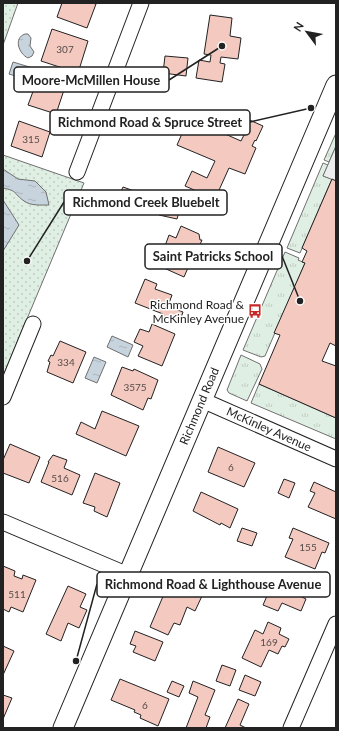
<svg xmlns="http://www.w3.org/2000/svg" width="339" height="731" font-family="Lato,sans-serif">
	<defs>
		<pattern id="grass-tufts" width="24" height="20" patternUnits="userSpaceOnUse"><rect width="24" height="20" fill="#e0efe3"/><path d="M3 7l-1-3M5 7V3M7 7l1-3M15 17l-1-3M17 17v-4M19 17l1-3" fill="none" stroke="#c0cdc2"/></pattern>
		<pattern id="park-dots" width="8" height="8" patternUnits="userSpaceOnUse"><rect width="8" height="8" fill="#e0efe3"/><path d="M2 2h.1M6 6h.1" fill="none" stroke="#c0cdc2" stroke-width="1.8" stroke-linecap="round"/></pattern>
		<pattern id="water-ripples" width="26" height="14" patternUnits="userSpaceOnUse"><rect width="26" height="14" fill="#c7d3dd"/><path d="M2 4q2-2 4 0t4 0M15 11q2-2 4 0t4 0" fill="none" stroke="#abb5bd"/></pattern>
	</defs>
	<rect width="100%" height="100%" fill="#fff"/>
	<!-- grass -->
	<path fill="url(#grass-tufts)" stroke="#6f6f6f" d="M336 133V146L329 162 324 160Z
		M323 163 328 165 323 176 332 179 300 253 287 248Z
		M285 252 299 258 298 260 305 263 265 356 261 357 243 350Z
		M241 355 260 364 262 369 247 401 229 393 227 390Z
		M259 384 336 418V439L251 403Z"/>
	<!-- park -->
	<path fill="url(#park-dots)" stroke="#6f6f6f" d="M3 3H18L3 45Z
		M3 155 84 183 3 376Z"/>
	<!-- parking -->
	<path fill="#ededed" stroke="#6f6f6f" d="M336 146V181L323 176Z"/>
	<!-- water -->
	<path fill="url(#water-ripples)" stroke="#6f6f6f" d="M25 34H28L31 38 30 46 34 52 32 56 28 58C19 54 13 38 25 34Z
		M13 62 36 69 30 84 24 82 25 79 9 74Z
		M3 169 18 179 35 181 46 192 49 205C41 205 31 206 24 201 13 193 18 191 3 188Z
		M3 200 19 225 3 251Z
		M112 336 133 345 128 357 107 347Z
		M94 357 106 362 97 383 85 378Z"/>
	<!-- building -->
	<path fill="#f3c9c0" stroke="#222" d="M62 3H92L96 4 87 28 57 17Z
		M210 15 232 18 230 36 241 38 238 59 221 57 220 63 225 64 222 82 196 78 199 60 210 62 211 55 204 54Z
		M52 29 88 41 78 73 41 61Z
		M165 56 188 58 186 76 163 73Z
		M38 78 65 87 56 114 28 105Z
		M189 118 241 141 244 135 238 132 245 118 263 126 256 141 255 140 252 146 256 148 245 174 229 168 215 199 185 186 192 171 207 178 215 161 177 145Z
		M19 121 50 132 42 157 11 146Z
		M332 179 336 181V346L330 343 322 361 336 366V418L259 384 280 335 274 333 305 263 302 262 307 251 302 248Z
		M123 187 137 192 130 211 115 205Z
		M162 204 180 208 177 219 159 215Z
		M181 226 199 234 200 240H202L196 254H194L184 277 155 264 152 259 156 250 165 246 169 235 176 238Z
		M145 279 157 284 155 289 172 295 168 306 183 312 179 323 162 316 163 314 135 303Z
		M152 324 175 334 162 366 138 356 143 346 134 342 140 329 149 332Z
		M60 341 86 352 73 383 47 372 50 362 48 361 51 355 53 356Z
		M122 367 133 371 134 369 158 380 151 399 148 398 143 410 111 395Z
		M102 411 139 426 126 456 76 434 81 422 95 429Z
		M10 444 40 457 29 483 3 473V460Z
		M218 447 255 463 244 487 208 472Z
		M53 455 67 460 64 468 80 475 72 495 41 482 49 462H48Z
		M95 473 120 483 107 517 94 511 95 507 83 503Z
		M284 479 295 483 289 498 278 493Z
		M314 482 336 492V519L308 507 315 493 310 491Z
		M201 492 238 509 230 528 221 523 220 525 193 511Z
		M242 528 257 533 252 546 237 541Z
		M293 528 329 543 325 553 322 552 315 569 285 557 293 539 289 538Z
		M3 566 15 571 14 576 22 579 23 575 36 580 23 612 11 607 9 612 3 609Z
		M277 573 284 576 285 573 304 581 298 595 306 599 301 611 282 603 278 611 263 605Z
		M166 580 202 596 195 611 187 607 180 625 174 623 168 635 150 627 164 594 161 593Z
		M68 586 86 594 80 607 87 610 79 628 68 623 61 641 46 634Z
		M268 622 281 628 279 634 289 639 285 647 282 646 278 654 269 650 261 667 242 658 255 630 263 634Z
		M135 631 163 642 155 661 133 652 136 646 130 644Z
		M3 646 14 651 3 675Z
		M222 665 236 670 230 686 216 681Z
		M245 675 261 682 255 696 239 690Z
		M120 679 169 699 158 726 140 718 141 715 134 712 135 710 111 700Z
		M172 681 184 686 179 697 167 692Z
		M193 681 215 690 205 715 210 717 206 728H186L198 697 189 693Z
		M3 695 12 698 3 719Z
		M238 699 249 704 240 725 246 728H225Z"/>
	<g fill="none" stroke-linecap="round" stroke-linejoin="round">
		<defs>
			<path id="minor" d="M77 172 141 3
				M3 397 33 324
				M202 400 336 459
				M3 522 128 575
				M291 728 336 624"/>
			<path id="tertiary" d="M63 728 336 85"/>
		</defs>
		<!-- minor casing -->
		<use href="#minor" stroke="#222" stroke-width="17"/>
		<!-- tertiary casing -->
		<use href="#tertiary" stroke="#222" stroke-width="21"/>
		<!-- minor -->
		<use href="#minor" stroke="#fff" stroke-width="15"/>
		<!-- tertiary -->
		<use href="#tertiary" stroke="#fff" stroke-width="19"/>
	</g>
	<!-- icons -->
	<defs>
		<symbol id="bus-bare" viewBox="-9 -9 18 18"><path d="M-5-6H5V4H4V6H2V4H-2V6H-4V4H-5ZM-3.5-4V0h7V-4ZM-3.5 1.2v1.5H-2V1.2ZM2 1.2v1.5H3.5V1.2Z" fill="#c62828" stroke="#fff" stroke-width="2.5" paint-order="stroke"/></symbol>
	</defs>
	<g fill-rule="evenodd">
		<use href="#bus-bare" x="245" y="301" width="20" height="20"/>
	</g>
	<g text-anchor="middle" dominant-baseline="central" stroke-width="3" stroke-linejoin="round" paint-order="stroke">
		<!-- number labels -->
		<g font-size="10" fill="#564c4a">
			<text x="65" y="49">307</text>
			<text x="31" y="139">315</text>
			<text x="66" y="362">334</text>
			<text x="135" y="387">3575</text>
			<text x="231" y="467">6</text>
			<text x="60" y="478">516</text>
			<text x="308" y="547">155</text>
			<text x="17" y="594">511</text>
			<text x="269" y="642">169</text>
			<text x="145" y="705">6</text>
		</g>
		<!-- poi labels -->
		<g font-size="12" fill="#222" stroke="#fff" text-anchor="end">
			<text x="244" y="304">Richmond Road &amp;<tspan x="244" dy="14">McKinley Avenue</tspan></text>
		</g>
		<!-- street labels -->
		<g font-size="12" fill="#222" stroke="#fff">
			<text transform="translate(199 406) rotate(-67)">Richmond Road</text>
			<text transform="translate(269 429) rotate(24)">McKinley Avenue</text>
		</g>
	</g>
	<!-- callouts -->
	<path fill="none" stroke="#222" stroke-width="1.5" d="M222 46L169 80M311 108L250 122M27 261L64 202M300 301L282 256M76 661L97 584"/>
	<g fill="#222" stroke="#fff" stroke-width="1.5">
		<circle cx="222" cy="46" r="4"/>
		<circle cx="311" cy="108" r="4"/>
		<circle cx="27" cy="261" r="4"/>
		<circle cx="300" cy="301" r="4"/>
		<circle cx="76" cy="661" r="4"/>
	</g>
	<g fill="#fff" stroke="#222" stroke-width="1.5">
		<rect x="14" y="67" width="155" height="25" rx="4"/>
		<rect x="50" y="110" width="200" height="25" rx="4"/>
		<rect x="64" y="190" width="163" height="25" rx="4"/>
		<rect x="145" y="244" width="137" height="25" rx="4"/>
		<rect x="97" y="572" width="233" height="25" rx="4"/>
	</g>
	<g font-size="13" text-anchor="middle" font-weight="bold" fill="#222">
		<text x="91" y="85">Moore-McMillen House</text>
		<text x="150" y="127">Richmond Road &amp; Spruce Street</text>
		<text x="146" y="207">Richmond Creek Bluebelt</text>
		<text x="213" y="261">Saint Patricks School</text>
		<text x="213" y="589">Richmond Road &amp; Lighthouse Avenue</text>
	</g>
	<!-- border -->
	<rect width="339" height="731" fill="none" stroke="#222222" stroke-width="8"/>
	<!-- north arrow -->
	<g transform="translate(307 32) rotate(302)" stroke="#ffffff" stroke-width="3" paint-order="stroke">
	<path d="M0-3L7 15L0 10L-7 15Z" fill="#222222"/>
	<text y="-6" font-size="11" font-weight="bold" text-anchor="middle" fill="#222222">N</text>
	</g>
</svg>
